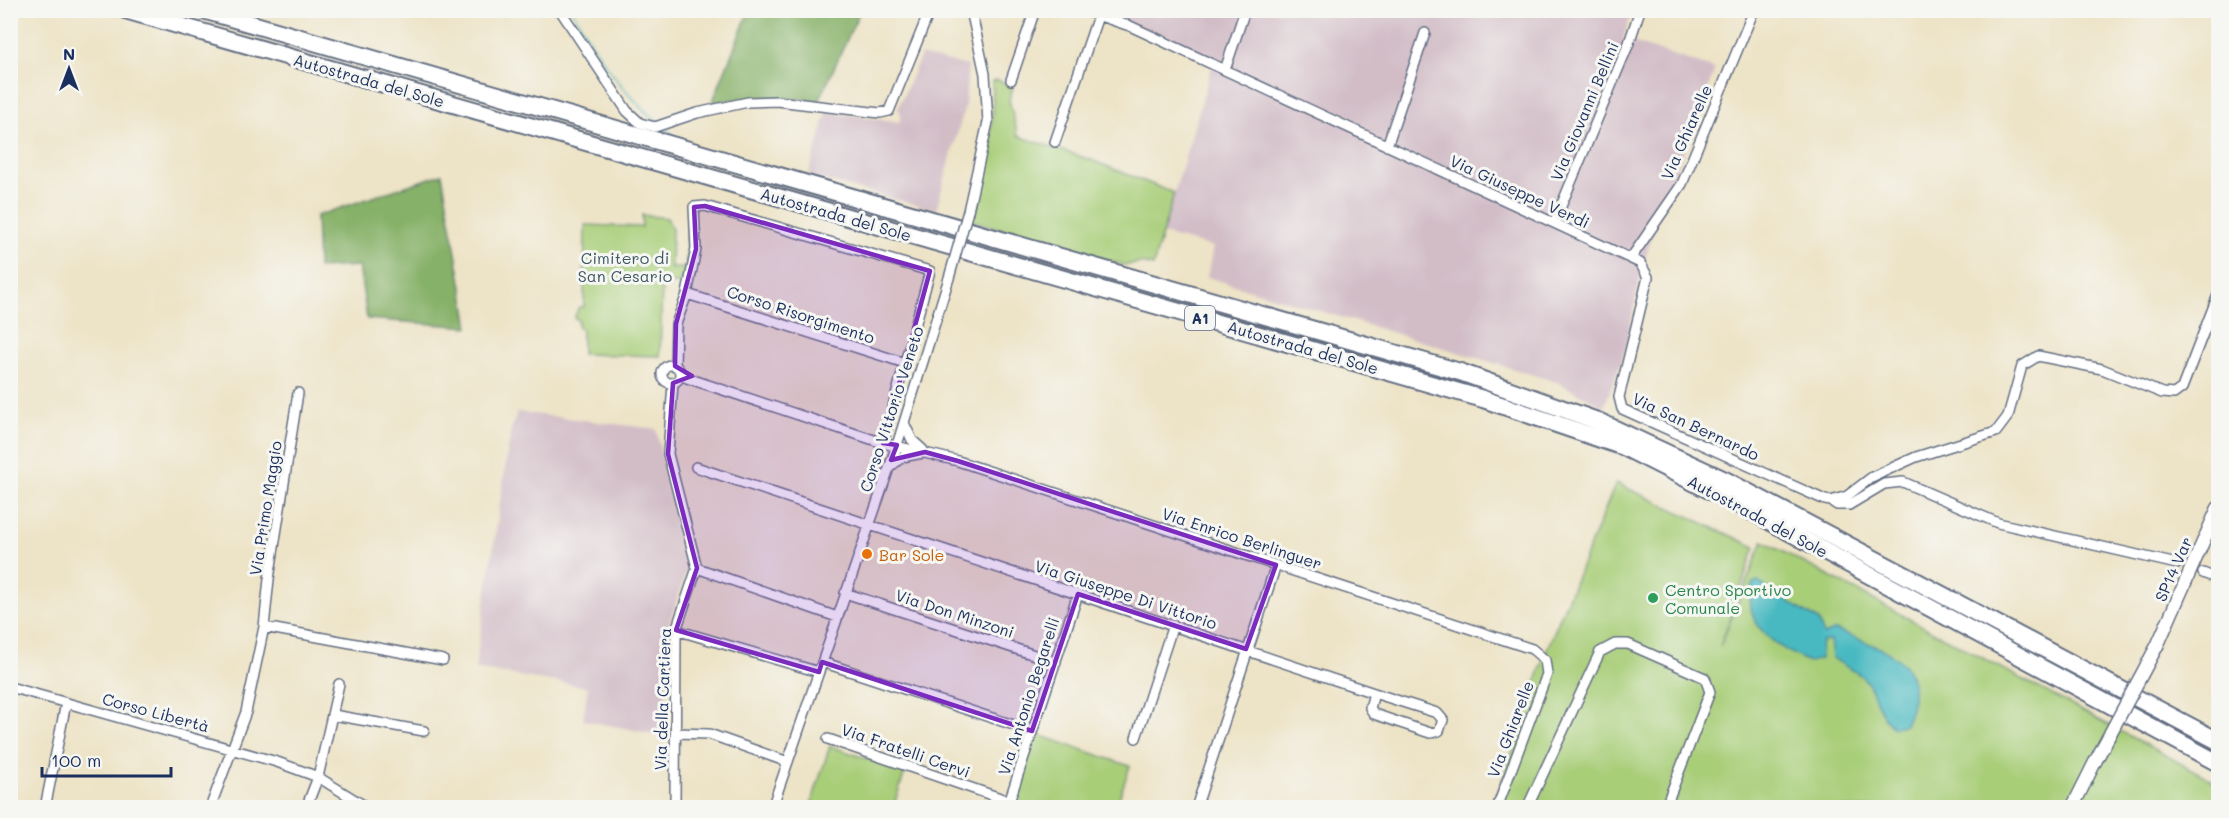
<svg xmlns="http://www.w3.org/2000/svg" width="2229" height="818" font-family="Mali,sans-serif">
	<rect width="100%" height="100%" fill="#f6f6f2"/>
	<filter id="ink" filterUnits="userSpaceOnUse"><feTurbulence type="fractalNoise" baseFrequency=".0167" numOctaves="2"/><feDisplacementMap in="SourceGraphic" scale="12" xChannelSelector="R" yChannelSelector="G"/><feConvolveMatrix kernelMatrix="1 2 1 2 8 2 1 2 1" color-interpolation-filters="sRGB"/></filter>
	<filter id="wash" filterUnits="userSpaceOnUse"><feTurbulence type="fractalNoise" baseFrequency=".008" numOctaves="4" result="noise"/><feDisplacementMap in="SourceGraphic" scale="24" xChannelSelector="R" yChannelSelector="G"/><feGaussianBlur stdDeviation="1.35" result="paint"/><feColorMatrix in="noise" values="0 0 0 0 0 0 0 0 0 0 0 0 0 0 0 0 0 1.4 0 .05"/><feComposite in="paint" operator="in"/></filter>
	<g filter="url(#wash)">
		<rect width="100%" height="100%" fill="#ede3c6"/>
		<!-- industrial -->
		<path fill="#d2bdc7" d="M1097 11H1632L1623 39 1715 69 1654 228 1639 283 1625 350 1604 407 1557 382 1207 277 1213 247 1162 234 1215 57Z
			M921 55 968 66 965 106 936 210 808 176 827 112 899 122 901 114 898 108Z
			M517 412 656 429 688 566 667 630 665 736 583 720 588 687 475 669 511 430Z"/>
		<!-- green -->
		<path fill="#a8ce78" stroke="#627e6b" stroke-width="1.5" d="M997 80 1013 87 1009 100 1018 136 1091 160 1174 193 1153 266 1141 263 1124 265 971 220C983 173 997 130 992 81Z
			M642 215 667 218 672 229 671 270 672 268H684L683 283H662L660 356 582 354V329L578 328V319L574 318 579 307H584L585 225 642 227Z
			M688 227H690L692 255 689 262H686Z
			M1616 483 1755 547 1720 647 1763 541 2212 780 2218 791V808H1973L1967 805 1966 808H1493L1547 649Z
			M1036 734 1130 766 1116 807H1012Z
			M830 746 905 772 893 807H810Z"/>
		<!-- forest -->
		<path fill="#86b168" stroke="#507063" stroke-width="1.5" d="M749 11H860L819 101C782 97 749 96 712 103Z
			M442 174 469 327 367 319 359 266 318 268 316 216Z"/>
		<!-- water -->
		<path fill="#4ab9c1" stroke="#327490" stroke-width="1.5" d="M1754 582H1758L1819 621 1824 635 1836 630C1885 651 1934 659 1905 725L1894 727C1877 715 1878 698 1867 682 1858 670 1843 667 1832 657L1830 641 1822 642 1820 659 1809 662C1777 648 1738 623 1754 582Z"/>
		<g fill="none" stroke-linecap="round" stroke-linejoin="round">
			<!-- stream -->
			<path stroke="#4ab9c1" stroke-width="2" d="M572 10C595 52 621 91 658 123
				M665 128 674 136"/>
		</g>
	</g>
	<g filter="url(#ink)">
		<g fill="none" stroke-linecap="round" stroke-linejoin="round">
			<defs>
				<path id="minor" d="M560 10 627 111 640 123 655 127 697 113 748 102 777 101 880 113 889 111 930 10
					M1082 10 1130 26 1640 263 1648 277 1619 397 1622 409 1825 500 1831 501 1847 496 1872 477 1916 457 1996 432 2008 416 2022 366 2038 356 2102 369 2162 393 2174 394 2182 388 2218 295
					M1225 70 1245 10
					M1011 80 1035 10
					M1055 142 1098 16
					M1387 146 1425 33
					M968 211 988 122 985 74 971 10
					M1554 223 1629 43 1640 10
					M1631 258 1682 184 1754 10
					M687 294 905 363
					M662 374a9 9 0 1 1 18 0a9 9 0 1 1-18 0Z
					M675 366 676 324 687 294 696 249 694 207 705 206 930 271 883 443
					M680 372 687 378 883 443 958 461 1532 649 1545 660 1547 674 1497 808
					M673 383 668 454 697 568 676 630 675 808
					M904 423 912 440 923 450
					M696 467 1374 693 1370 708 1374 714 1430 733 1439 731 1443 720 1437 713 1374 693
					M890 467 902 457 923 453
					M1831 501 1837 505H1849L1884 484 1903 482 1998 523 2177 564
					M697 568 837 617
					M2203 573 2218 579
					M845 593 1056 662
					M264 627 443 660
					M676 630 819 672
					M822 662 1032 731
					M10 687 277 762 318 777 368 808
					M333 715 424 731
					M676 733 709 734 788 762
					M1136 738 1173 625
					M828 739 1009 801
					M45 808 66 703
					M210 808 246 712 264 627 269 579 298 393
					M306 808 318 777 339 684
					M772 808 897 445 949 278
					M1007 808 1078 594
					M1196 808 1276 565
					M1527 808 1600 652 1615 644H1628L1705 678 1710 692 1669 798"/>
				<path id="secondary" d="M2158 644 2218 508
					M2072 808 2096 760"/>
				<path id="motorway" d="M125 10 1483 399 1624 447 1743 507 2218 763
					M203 10 1460 372 1600 422 1727 481 2218 741"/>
			</defs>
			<!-- minor casing -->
			<use href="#minor" stroke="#646e82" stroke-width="12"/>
			<!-- secondary casing -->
			<use href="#secondary" stroke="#646e82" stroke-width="15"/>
			<!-- motorway casing -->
			<use href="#motorway" stroke="#646e82" stroke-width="20"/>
			<!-- minor -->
			<use href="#minor" stroke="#fff" stroke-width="9"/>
			<!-- secondary -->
			<use href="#secondary" stroke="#fff" stroke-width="12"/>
			<!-- motorway -->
			<use href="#motorway" stroke="#fff" stroke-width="16"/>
			<defs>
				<path id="minor-bridge" d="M949 278 968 211"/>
				<path id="secondary-bridge" d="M2096 760 2158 644"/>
			</defs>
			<!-- minor-bridge casing -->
			<use href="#minor-bridge" stroke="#646e82" stroke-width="12" stroke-linecap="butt"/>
			<!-- secondary-bridge casing -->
			<use href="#secondary-bridge" stroke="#646e82" stroke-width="15" stroke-linecap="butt"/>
			<!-- minor-bridge -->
			<use href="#minor-bridge" stroke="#fff" stroke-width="9"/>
			<!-- secondary-bridge -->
			<use href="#secondary-bridge" stroke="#fff" stroke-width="12"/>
		</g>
	</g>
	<!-- marked area -->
	<path fill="#7b2cbf" fill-opacity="0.2" stroke="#7b2cbf" stroke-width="4.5" stroke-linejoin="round" d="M705 206 930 271 883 443 897 445 891 460 925 452 958 461 1276 565 1246 649 1078 594 1032 731 822 662 819 672 676 630 697 568 668 454 673 383 692 376 675 366 676 324 696 249 694 207Z"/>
	<!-- markers -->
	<circle fill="#e8710a" stroke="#f6f6f2" stroke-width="2" cx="867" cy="554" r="6"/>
	<circle fill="#2e9e5b" stroke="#f6f6f2" stroke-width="2" cx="1653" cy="598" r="6"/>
	<g text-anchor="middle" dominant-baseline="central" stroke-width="6" stroke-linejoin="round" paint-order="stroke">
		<!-- shield labels -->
		<rect fill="#f6f6f2" stroke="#5d6b8a" stroke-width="1.5" x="1185" y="306" width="30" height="24" rx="4.5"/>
		<g font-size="15" font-weight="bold" fill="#1b2f5e">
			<text x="1200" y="318">A1</text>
		</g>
		<!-- street labels -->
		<g font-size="16" fill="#1b2f5e" stroke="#f6f6f2">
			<text transform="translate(369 80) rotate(16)">Autostrada del Sole</text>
			<text transform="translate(1584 111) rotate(-67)">Via Giovanni Bellini</text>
			<text transform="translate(1686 132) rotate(-66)">Via Ghiarelle</text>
			<text transform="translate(1520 191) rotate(25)">Via Giuseppe Verdi</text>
			<text transform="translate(836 214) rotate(16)">Autostrada del Sole</text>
			<text transform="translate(801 314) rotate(18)">Corso Risorgimento</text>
			<text transform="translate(1303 347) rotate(16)">Autostrada del Sole</text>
			<text transform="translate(891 409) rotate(-72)">Corso Vittorio Veneto</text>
			<text transform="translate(1696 426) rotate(25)">Via San Bernardo</text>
			<text transform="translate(265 508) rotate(-81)">Via Primo Maggio</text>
			<text transform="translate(1758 516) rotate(28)">Autostrada del Sole</text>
			<text transform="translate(1242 538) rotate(18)">Via Enrico Berlinguer</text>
			<text transform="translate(2173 569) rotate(-66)">SP14 Var</text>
			<text transform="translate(1126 594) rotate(18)">Via Giuseppe Di Vittorio</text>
			<text transform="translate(955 613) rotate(18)">Via Don Minzoni</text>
			<text transform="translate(1028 696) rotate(-72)">Via Antonio Begarelli</text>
			<text transform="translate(662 699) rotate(-88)">Via della Cartiera</text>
			<text transform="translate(156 712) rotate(15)">Corso Libertà</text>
			<text transform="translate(1510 729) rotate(-69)">Via Ghiarelle</text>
			<text transform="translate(906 750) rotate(19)">Via Fratelli Cervi</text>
		</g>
		<!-- park labels -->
		<g font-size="16" fill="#3e5764" stroke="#f6f6f2">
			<text x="625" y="257">Cimitero di<tspan x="625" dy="18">San Cesario</tspan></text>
		</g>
		<!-- food labels -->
		<g font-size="16" fill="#c56008" stroke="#f6f6f2" text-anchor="start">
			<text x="879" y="554">Bar Sole</text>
		</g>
		<!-- leisure labels -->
		<g font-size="16" fill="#27864d" stroke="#f6f6f2" text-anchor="start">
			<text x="1665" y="589">Centro Sportivo<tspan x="1665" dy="18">Comunale</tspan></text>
		</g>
	</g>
	<!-- margin -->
	<rect width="2229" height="818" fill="none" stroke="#f6f6f2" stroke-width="36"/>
	<!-- north arrow -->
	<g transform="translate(69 69)" stroke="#f6f6f2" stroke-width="4.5" paint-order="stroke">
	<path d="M0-4.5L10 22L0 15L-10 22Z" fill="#1b2f5e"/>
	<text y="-9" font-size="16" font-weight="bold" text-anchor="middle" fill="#1b2f5e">N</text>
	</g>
	<!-- scale -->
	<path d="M42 767v9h129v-9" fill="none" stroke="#1b2f5e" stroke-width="3"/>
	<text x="51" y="767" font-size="18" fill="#1b2f5e" stroke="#f6f6f2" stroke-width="4.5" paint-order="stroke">100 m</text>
</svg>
